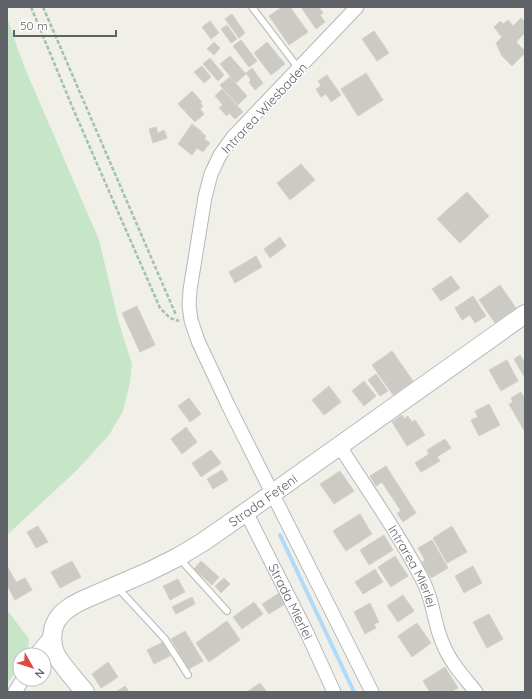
<svg xmlns="http://www.w3.org/2000/svg" width="532" height="699" font-family="Quicksand,sans-serif">
	<rect width="100%" height="100%" fill="#f0efe8"/>
	<!-- green -->
	<path fill="#c7e6c7" d="M7 18 24 66 99 240 119 323 132 364 130 383 123 411 109 435 77 470 7 535Z
		M7 610 29 639 28 651 26 655H20C20 667 15 674 7 683Z"/>
	<g fill="none" stroke-linecap="round" stroke-linejoin="round">
		<!-- stream -->
		<path stroke="#afdafa" stroke-width="4" d="M280 535 354 692"/>
	</g>
	<!-- building -->
	<path fill="#cccac5" stroke="#d5d0c7" d="M282 7H290L308 32 289 45 269 16Z
		M301 7H319L323 13 320 15 325 22 316 29Z
		M232 14 245 33 239 38 225 19Z
		M521 18 525 22V33L516 42 525 51V53L512 66 502 56 496 43 502 37 494 27 500 21 503 24 508 20 513 26Z
		M210 21 219 33 211 39 202 27Z
		M227 25 237 39 231 43 221 29Z
		M374 31 389 53 377 61 362 39Z
		M241 40 257 61 249 67 233 46Z
		M214 42 220 48 214 55 207 49Z
		M267 42 285 64 271 75 254 53Z
		M230 56 246 74 236 83 220 64Z
		M210 58 224 75 218 81 203 64Z
		M202 66 211 77 204 83 194 72Z
		M252 68 263 83 255 90 249 82 251 80 246 73Z
		M366 73 383 100 358 116 341 89Z
		M327 75 341 95 331 102 326 94 321 97 316 89 321 86 318 81Z
		M230 77 247 96 238 105 220 85Z
		M222 89 243 112 235 119 229 113 227 116 219 108 223 105 215 96Z
		M192 91 202 102 200 103 203 106 200 109 204 114 195 122 178 104Z
		M192 124 202 132V133L206 136 204 139 210 143 203 152 197 148 192 155 178 144Z
		M156 127 158 133 164 130 167 138 153 143 149 129Z
		M301 164 315 180 290 200 277 183Z
		M467 192 489 216 460 243 437 219Z
		M280 237 286 246 270 258 264 249Z
		M256 256 262 267 235 283 229 272Z
		M451 276 460 288 441 301 432 289Z
		M500 285 516 308 495 323 479 300Z
		M473 296 486 316 475 323 470 315 462 320 455 308Z
		M137 306 155 345 140 352 122 313Z
		M392 351 413 381 393 395 372 365Z
		M520 355 525 363V378L514 359Z
		M507 360 518 381 501 391 489 370Z
		M376 374 388 391 380 396 368 380Z
		M364 381 376 396 364 406 352 391Z
		M329 386 341 402 324 415 312 400Z
		M521 392 523 396 525 395V432L509 404 513 402 511 398Z
		M189 398 201 414 190 422 178 406Z
		M489 404 500 425 479 436 471 420 478 417 475 411Z
		M402 415 404 419 408 416 412 422 415 420 425 435 407 446 392 422Z
		M186 427 197 442 182 454 171 439Z
		M445 439 451 448 437 457 440 461 421 472 415 463 429 454 427 450Z
		M211 450 221 463 201 477 192 463Z
		M386 466 416 513 403 522 397 513 401 511 382 482 376 486 370 476Z
		M222 470 228 480 213 489 207 479Z
		M340 471 354 491 334 504 320 484Z
		M360 514 372 534 346 551 333 531Z
		M38 526 48 542 36 548 27 532Z
		M452 526 467 552 447 563 433 538Z
		M384 535 393 550 369 565 360 550Z
		M432 540 448 568 431 578 422 562 425 560 418 548Z
		M395 556 408 576 391 587 378 567Z
		M72 561 81 577 60 588 51 572Z
		M201 561 219 577 212 585 194 569Z
		M7 566 16 582 25 578 32 590 15 600 7 585Z
		M473 566 482 583 464 593 455 576Z
		M375 569 383 582 363 594 355 582Z
		M224 578 230 584 221 593 215 586Z
		M178 579 185 592 170 600 163 586Z
		M281 592 288 602 269 614 262 604Z
		M403 595 414 611 398 622 387 606Z
		M192 597 195 604 176 614 172 607Z
		M254 602 263 614 242 629 233 617Z
		M370 603 379 622 374 624 376 628 365 634 354 612Z
		M489 614 503 639 487 648 473 622Z
		M227 621 240 640 209 662 196 643Z
		M417 623 431 643 412 657 398 636Z
		M185 631 203 661 189 669 171 639Z
		M163 642 170 656 154 664 147 650Z
		M108 662 118 677 101 688 92 674Z
		M445 667 458 688 451 692H430L423 681Z
		M260 683 267 692H247Z
		M125 686 129 692H116Z"/>
	<g fill="none" stroke-linecap="round" stroke-linejoin="round">
		<defs>
			<path id="lane" d="M252 7 299 69
				M179 558 227 611
				M117 587 165 639 188 675"/>
			<g id="street">
				<path d="M357 7 233 137 220 155 211 174 205 197 190 290 189 305 191 320 198 341 228 405 372 692"/>
				<path id="s1" d="M339 445C368 491 400 535 424 583 434 603 434 625 443 644 450 662 464 677 476 692"/>
				<path id="s2" d="M246 512 307 633 334 692"/>
				<path d="M35 655 52 635"/>
				<path d="M15 692 23 679"/>
			</g>
			<g id="secondary">
				<path id="s3" d="M85 692C75 680 64 668 56 655 50 643 51 626 60 616 65 609 75 604 83 600L150 571 178 557 203 542 259 503 525 314"/>
			</g>
		</defs>
		<!-- lane casing -->
		<use href="#lane" stroke="#b5b8bc" stroke-width="8"/>
		<!-- street casing -->
		<use href="#street" stroke="#b5b8bc" stroke-width="15"/>
		<!-- secondary casing -->
		<use href="#secondary" stroke="#b6babe" stroke-width="20"/>
		<!-- path -->
		<path stroke="#9fc4a9" stroke-width="2.5" stroke-dasharray="4 2" stroke-linecap="butt" d="M31 7 74 111 160 308 170 318 179 321
			M43 7 176 315"/>
		<!-- lane -->
		<use href="#lane" stroke="#fff" stroke-width="6"/>
		<!-- street -->
		<use href="#street" stroke="#fff" stroke-width="13"/>
		<!-- secondary -->
		<use href="#secondary" stroke="#fff" stroke-width="18"/>
	</g>
	<g text-anchor="middle" dominant-baseline="central" stroke-width="3" stroke-linejoin="round" paint-order="stroke">
		<!-- street labels -->
		<g font-size="13" fill="#5f6367" stroke="#fff">
			<text transform="translate(264 108) rotate(-47)">Intrarea Wiesbaden</text>
			<text stroke="none"><textPath href="#s3" startOffset="323">Strada Fețeni</textPath></text>
			<text stroke="none"><textPath href="#s1" startOffset="142">Intrarea Mierlei</textPath></text>
			<text stroke="none"><textPath href="#s2" startOffset="100">Strada Mierlei</textPath></text>
		</g>
	</g>
	<!-- border -->
	<rect width="532" height="699" fill="none" stroke="#5f6367" stroke-width="16"/>
	<!-- north arrow -->
	<g transform="translate(32 667) rotate(129)"><circle r="19" fill="#ffffff" stroke="#bfc1c2"/>
	<path d="M0-3L7 15L0 10L-7 15Z" fill="#df4b40"/>
	<text y="-6" font-size="11" font-weight="bold" text-anchor="middle" fill="#5f6367">N</text>
	</g>
	<!-- scale -->
	<path d="M14 30v6h102v-6" fill="none" stroke="#5f6367" stroke-width="2"/>
	<text x="20" y="30" font-size="12" fill="#5f6367" stroke="#ffffff" stroke-width="3" paint-order="stroke">50 m</text>
</svg>
